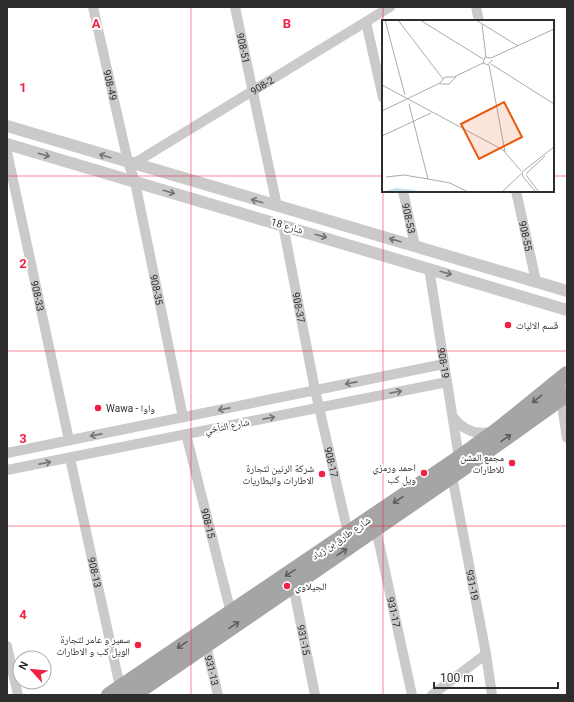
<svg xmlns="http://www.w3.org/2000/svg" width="574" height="702" font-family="Roboto,'Noto Naskh Arabic',sans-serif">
	<rect width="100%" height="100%" fill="#fff"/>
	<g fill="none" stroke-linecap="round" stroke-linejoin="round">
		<!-- minor -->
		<g stroke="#cacaca" stroke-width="10">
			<path id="s1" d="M93 7 128 162 135 182 183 417"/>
			<path id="s2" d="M235 7 277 206"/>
			<path d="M476 7 479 21"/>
			<path d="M366 22 383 98"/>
			<path id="s3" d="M7 152 69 440"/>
			<path id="s4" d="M133 164 390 7"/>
			<path id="s5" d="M403 191 415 246"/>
			<path id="s6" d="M516 191 536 281"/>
			<path id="s7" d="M283 225 315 390 348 533"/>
			<path id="s8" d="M429 268 459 458"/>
			<path d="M558 395 561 399 567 438"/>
			<path d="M453 417C464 431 477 436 493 431"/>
			<path id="s9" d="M186 434 231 613"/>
			<path d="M7 453 444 364"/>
			<path id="s10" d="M70 458 120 687"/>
			<path d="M7 470 447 382"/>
			<path id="s11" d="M452 476 486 654 492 695"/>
			<path id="s12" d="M376 529 412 695"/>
			<path id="s13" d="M293 585 315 695"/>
			<path id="s14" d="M206 645 218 695"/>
			<path d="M7 646 18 695"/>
			<path d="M432 695 486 654"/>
		</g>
		<!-- tertiary -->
		<path stroke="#cacaca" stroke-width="12" d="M7 126 567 291
			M7 144 567 310"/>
		<!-- primary -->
		<path stroke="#a5a5a5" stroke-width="16" d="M109 695 459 458 499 429 567 374
			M133 695 452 476 567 394"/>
	</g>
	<!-- one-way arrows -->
	<defs><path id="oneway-shaft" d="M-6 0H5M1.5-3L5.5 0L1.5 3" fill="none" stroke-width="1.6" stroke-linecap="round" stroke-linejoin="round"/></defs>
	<g stroke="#747474">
		<use href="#oneway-shaft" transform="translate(44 155) rotate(16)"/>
		<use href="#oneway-shaft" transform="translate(105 156) rotate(-163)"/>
		<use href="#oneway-shaft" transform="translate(169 192) rotate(16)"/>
		<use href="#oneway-shaft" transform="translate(257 201) rotate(-164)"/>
		<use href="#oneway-shaft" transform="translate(321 236) rotate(16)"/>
		<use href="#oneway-shaft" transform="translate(395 240) rotate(-164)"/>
		<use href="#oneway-shaft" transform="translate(446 273) rotate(16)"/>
		<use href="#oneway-shaft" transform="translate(351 383) rotate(169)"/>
		<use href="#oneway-shaft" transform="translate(396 392) rotate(-11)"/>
		<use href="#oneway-shaft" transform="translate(224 409) rotate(169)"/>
		<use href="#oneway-shaft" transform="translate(269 418) rotate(-11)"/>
		<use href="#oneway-shaft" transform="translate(96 435) rotate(169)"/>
		<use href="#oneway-shaft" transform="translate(45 463) rotate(-11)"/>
	</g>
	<g stroke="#5d5d5d">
		<use href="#oneway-shaft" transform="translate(537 399) rotate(141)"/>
		<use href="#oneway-shaft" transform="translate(506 438) rotate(-35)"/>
		<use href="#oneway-shaft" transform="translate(398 500) rotate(146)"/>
		<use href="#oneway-shaft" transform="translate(342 552) rotate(-34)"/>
		<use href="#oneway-shaft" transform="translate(290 573) rotate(146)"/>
		<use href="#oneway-shaft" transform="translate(234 625) rotate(-34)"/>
		<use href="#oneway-shaft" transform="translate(182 645) rotate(146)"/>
	</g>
	<!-- grid -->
	<path fill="none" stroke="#f32046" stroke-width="1" stroke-opacity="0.55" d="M191 7V695M383 7V695M7 176H383M553 176H567M7 351H567M7 526H567"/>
	<!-- markers -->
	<g fill="#f32046" stroke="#fff" stroke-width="1.5">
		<circle cx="508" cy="325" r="4"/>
		<circle cx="98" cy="408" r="4"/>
		<circle cx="512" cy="463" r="4"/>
		<circle cx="424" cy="473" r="4"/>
		<circle cx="322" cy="474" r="4"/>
		<circle cx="287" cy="586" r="4"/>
		<circle cx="138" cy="645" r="4"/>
	</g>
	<g text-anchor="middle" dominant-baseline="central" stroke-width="4" stroke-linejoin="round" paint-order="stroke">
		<!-- street labels -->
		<g font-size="10" fill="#2d2d2d" stroke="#fff">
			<text stroke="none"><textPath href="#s2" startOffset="42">908-51</textPath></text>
			<text stroke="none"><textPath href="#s1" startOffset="80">908-49</textPath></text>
			<text stroke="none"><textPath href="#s4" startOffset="151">908-2</textPath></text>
			<text stroke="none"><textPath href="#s5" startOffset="28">908-53</textPath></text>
			<text transform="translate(287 226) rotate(16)">شارع 18</text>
			<text stroke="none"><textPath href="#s6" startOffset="46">908-55</textPath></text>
			<text stroke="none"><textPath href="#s1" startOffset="290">908-35</textPath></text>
			<text stroke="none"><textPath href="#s3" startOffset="147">908-33</textPath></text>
			<text stroke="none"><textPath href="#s7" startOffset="84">908-37</textPath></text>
			<text stroke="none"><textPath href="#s8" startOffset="96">908-19</textPath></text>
			<text transform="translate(227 426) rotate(-11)">شارع التآخي</text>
			<text stroke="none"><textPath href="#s7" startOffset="242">908-17</textPath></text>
			<text stroke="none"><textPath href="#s9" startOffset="92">908-15</textPath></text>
			<text transform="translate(341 538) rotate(-34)">شارع طارق بن زياد</text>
			<text stroke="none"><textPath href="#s10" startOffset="117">908-13</textPath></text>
			<text stroke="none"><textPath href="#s11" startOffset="111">931-19</textPath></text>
			<text stroke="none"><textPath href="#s12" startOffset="85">931-17</textPath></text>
			<text stroke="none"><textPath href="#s13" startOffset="56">931-15</textPath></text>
			<text stroke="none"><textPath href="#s14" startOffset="26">931-13</textPath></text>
		</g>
		<!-- poi labels -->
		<g font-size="10" fill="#2d2d2d" stroke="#fff" text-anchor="end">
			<text x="516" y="325" text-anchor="start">قسم الاليات</text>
			<text x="106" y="408" text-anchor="start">Wawa - واوا</text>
			<text x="504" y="457">مجمع المشن<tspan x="504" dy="12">للاطارات</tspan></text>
			<text x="416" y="467">احمد ورمزي<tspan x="416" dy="12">ويل كب</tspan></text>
			<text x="314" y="468">شركة الرنين لتجارة<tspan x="314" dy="12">الاطارات والبطاريات</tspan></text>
			<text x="295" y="586" text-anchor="start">الجيلاوي</text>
			<text x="130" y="639">سمير و عامر لتجارة<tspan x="130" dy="12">الويل كب و الاطارات</tspan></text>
		</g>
	</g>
	<!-- overview -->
	<g transform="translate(382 20)">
		<rect width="172" height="172" fill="#fff"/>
		<path d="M14 168 33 170 38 172H0Z" fill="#c3e2ee"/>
		<path fill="none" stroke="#ababab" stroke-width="1" d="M3 0 23 75M16 0 61 59M38 0 101 39M94 0 136 26M100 4 104 37M109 38 172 9M109 38 103 37 101 43 106 45 110 40M109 44 172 84M107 45 123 132M58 64H67L74 57M0 65 121 130 139 151M27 84 46 159M0 91 58 63 63 57H72L101 43M0 116 49 93M144 154 163 136M144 155 157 172M4 157 22 155 52 160 68 163 86 172M120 172 139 154M154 172 141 157 140 152 172 127"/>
		<path fill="#e8590c" fill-opacity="0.15" stroke="#e8590c" stroke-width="2" d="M122 82 140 117 97 139 79 104Z"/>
		<rect width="172" height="172" fill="none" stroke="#2d2d2d" stroke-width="2"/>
	</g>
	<g font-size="13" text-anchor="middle" font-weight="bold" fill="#f32046" stroke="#fff" stroke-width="4" stroke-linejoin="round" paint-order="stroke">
		<text x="96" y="28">A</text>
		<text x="287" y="28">B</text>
		<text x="23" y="92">1</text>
		<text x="23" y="268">2</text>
		<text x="23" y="443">3</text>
		<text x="23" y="619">4</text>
	</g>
	<!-- border -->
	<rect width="574" height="702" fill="none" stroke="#2d2d2d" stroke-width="16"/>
	<!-- north arrow -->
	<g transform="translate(32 670) rotate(297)"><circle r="19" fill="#ffffff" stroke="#ababab"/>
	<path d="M0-3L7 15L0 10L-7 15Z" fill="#f32046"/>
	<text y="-6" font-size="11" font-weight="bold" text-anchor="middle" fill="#2d2d2d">N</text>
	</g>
	<!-- scale -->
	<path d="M434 682v6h124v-6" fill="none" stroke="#2d2d2d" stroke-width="2"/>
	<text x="440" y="682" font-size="12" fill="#2d2d2d" stroke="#ffffff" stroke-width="3" paint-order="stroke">100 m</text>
</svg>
